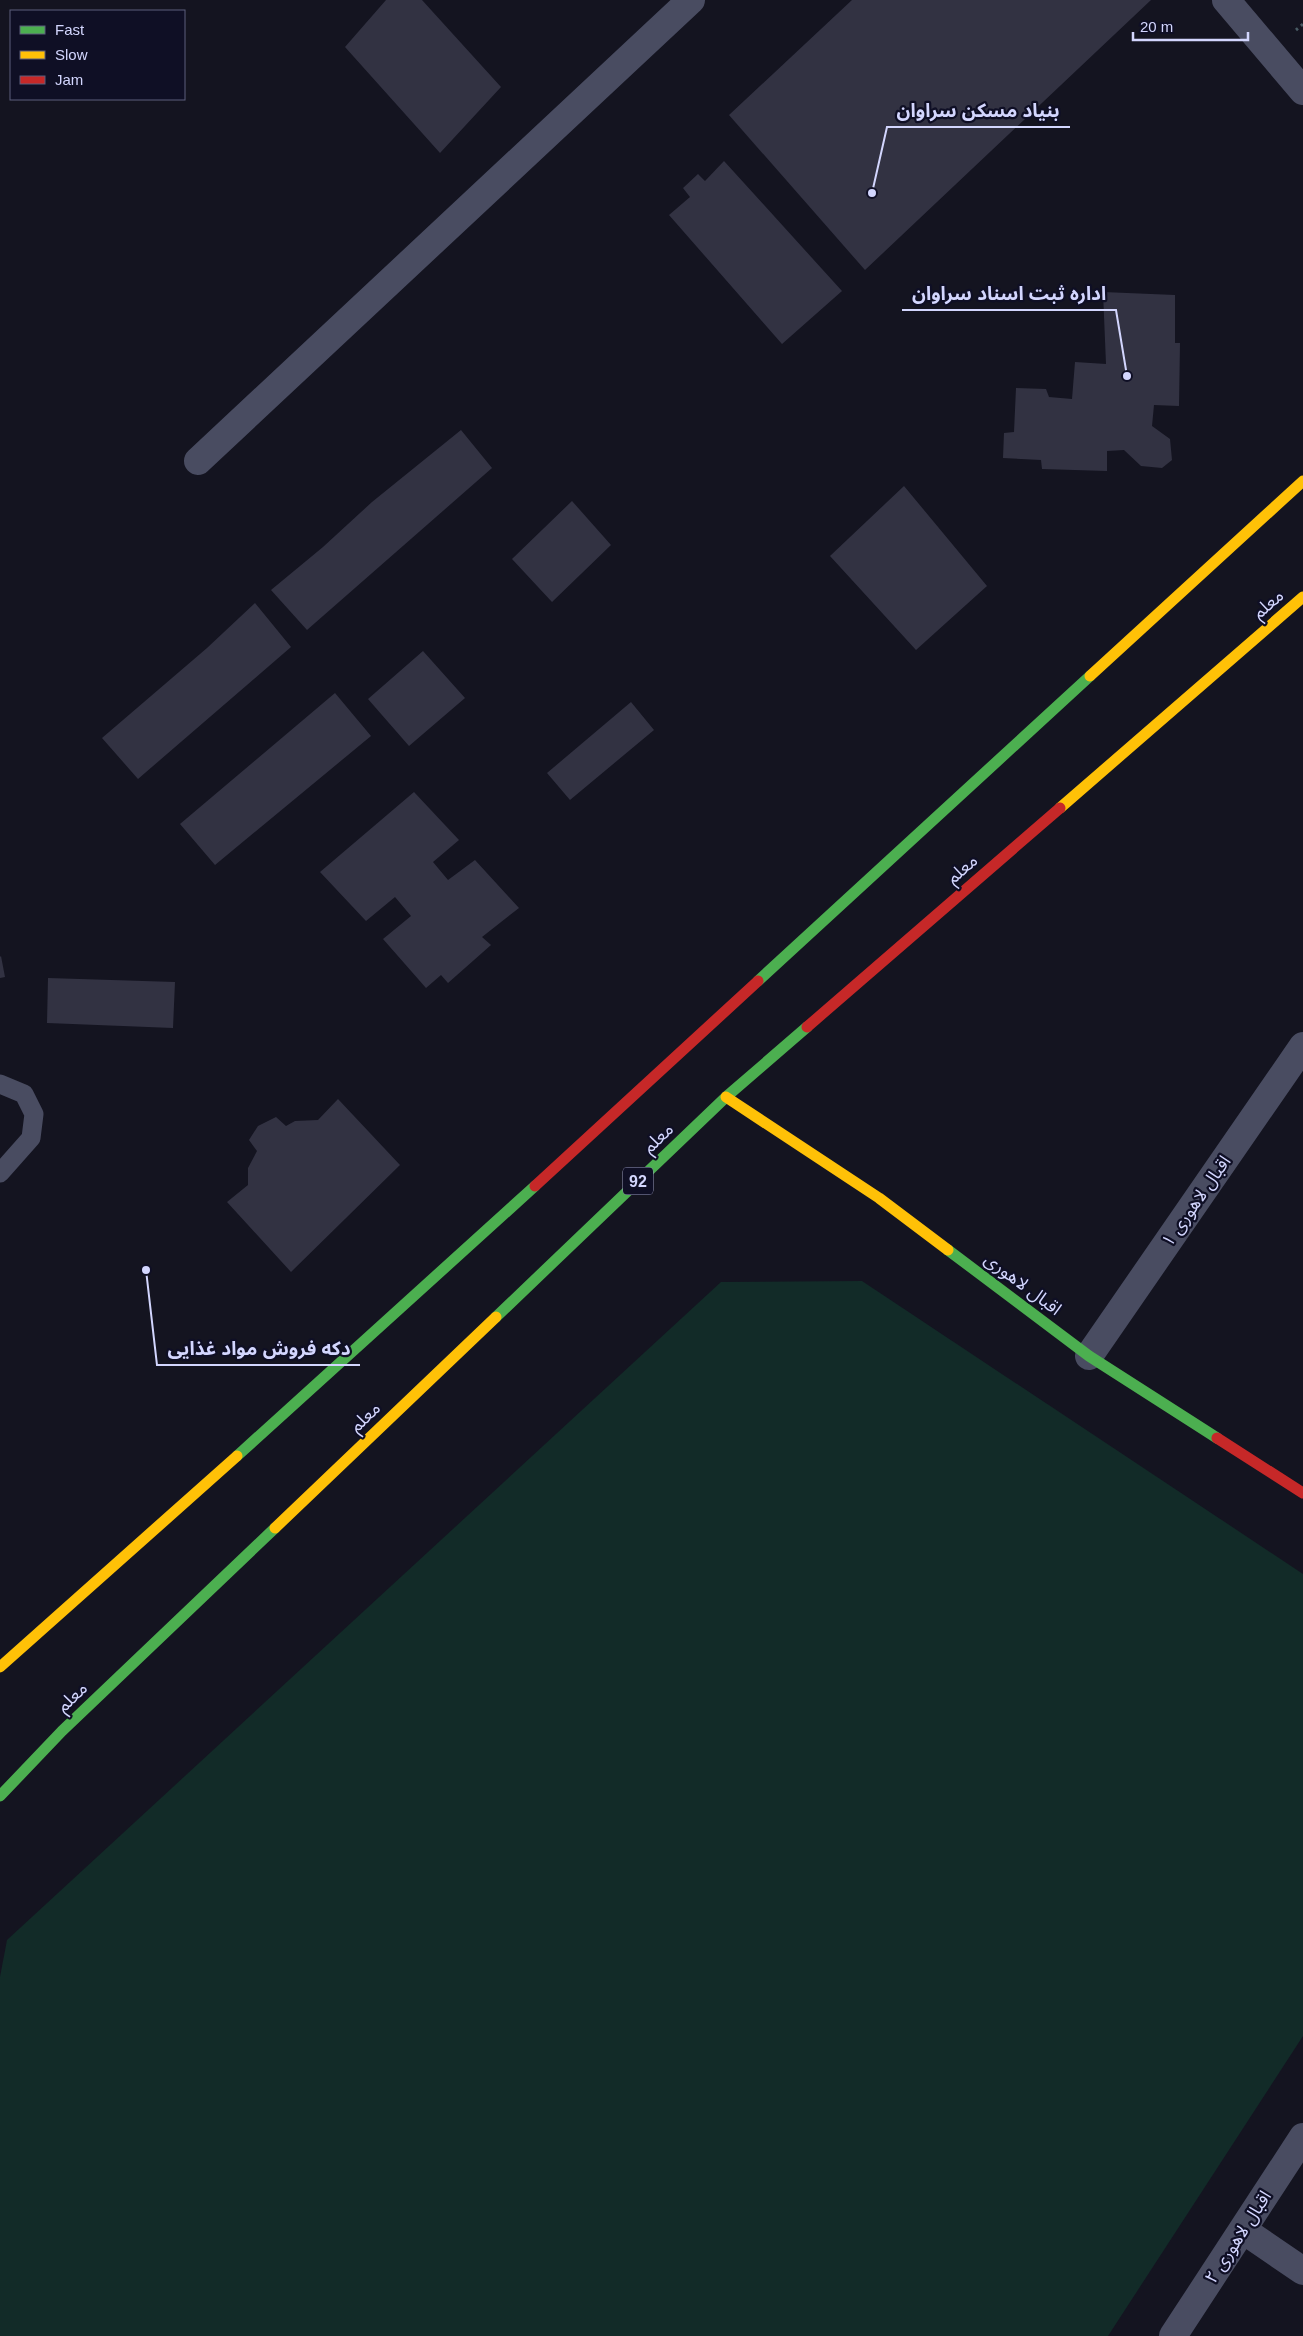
<svg xmlns="http://www.w3.org/2000/svg" width="1303" height="2336" font-family="Arial,'Noto Sans Arabic',sans-serif">
	<rect width="100%" height="100%" fill="#141420"/>
	<!-- green -->
	<path fill="#122b28" d="M862 1281 1303 1574V2036L1108 2336H0V1977L7 1940 721 1282Z"/>
	<!-- building -->
	<path fill="#323242" d="M386 0H422L501 87 440 153 345 47Z
		M852 0H1151L865 270 729 115Z
		M724 161 842 291 782 344 669 215 690 197 683 188 698 174 705 181Z
		M1103 292 1175 295V343H1180L1179 406 1154 405 1152 426 1170 439 1172 460 1162 468 1141 466 1124 450 1107 451V471L1042 469 1041 460 1003 458 1004 433 1014 432 1016 388 1046 389 1049 397 1072 399 1075 362 1106 364Z
		M461 430 492 468 307 630 271 590 323 547 372 502Z
		M904 486 987 586 916 650 830 556Z
		M572 501 611 545 552 602 512 559Z
		M255 603 291 647 138 779 102 738 207 648Z
		M423 651 465 698 409 746 368 699Z
		M335 693 371 736 215 865 180 824Z
		M631 702 654 730 570 800 547 773Z
		M414 792 459 840 433 862 448 880 475 860 519 908 482 937 491 945 448 983 441 975 426 988 383 939 411 916 395 897 366 921 320 872Z
		M1 956 5 977 0 978V957Z
		M48 978 175 982 173 1028 47 1023Z
		M338 1099 400 1165 291 1272 227 1202 248 1185V1168L257 1151 249 1140 258 1126 276 1117 286 1126 295 1121 318 1120Z"/>
	<g fill="none" stroke-linecap="round" stroke-linejoin="round">
		<!-- path -->
		<path stroke="#495b64" stroke-width="3" stroke-dasharray="2.5 4" stroke-linecap="butt" d="M1296 30 1303 24"/>
		<!-- lane -->
		<path stroke="#494c61" stroke-width="19" d="M0 1084 24 1094 34 1114 31 1138 0 1173"/>
		<!-- street -->
		<path stroke="#494c61" stroke-width="28" d="M1226 0 1303 91
			M198 461 691 0
			M1089 1356 1303 1046
			M1243 2230 1303 2271
			M1173 2336 1303 2137"/>
		<!-- fast -->
		<path stroke="#4caf50" stroke-width="11" d="M758 981 1090 676
			M948 1250 1089 1356 1217 1438
			M496 1317 726 1097 807 1027
			M237 1456 535 1186
			M0 1796 62 1731 275 1528"/>
		<!-- slow -->
		<path stroke="#ffc107" stroke-width="11" d="M1090 676 1303 481
			M1060 808 1303 597
			M726 1097 879 1198 948 1250
			M275 1528 496 1317
			M0 1667 237 1456"/>
		<!-- jam -->
		<path stroke="#c62828" stroke-width="11" d="M807 1027 1060 808
			M535 1186 758 981
			M1217 1438 1303 1493"/>
	</g>
	<g text-anchor="middle" dominant-baseline="central" stroke-width="4.5" stroke-linejoin="round" paint-order="stroke">
		<!-- shield labels -->
		<rect fill="#0f0f25" stroke="#989abd" stroke-width="1" x="623" y="1167.5" width="30" height="27" rx="4"/>
		<g font-size="16" font-weight="bold" fill="#d3d6fe">
			<text x="638" y="1181">92</text>
		</g>
		<!-- street labels -->
		<g font-size="18" fill="#d3d6fe" stroke="#0f0f25">
			<text transform="translate(1268 604) rotate(-41)">معلم</text>
			<text transform="translate(962 869) rotate(-41)">معلم</text>
			<text transform="translate(658 1138) rotate(-44)">معلم</text>
			<text transform="translate(1196 1201) rotate(-55)">اقبال لاهوری ۱</text>
			<text transform="translate(1023 1284) rotate(37)">اقبال لاهوری</text>
			<text transform="translate(365 1417) rotate(-44)">معلم</text>
			<text transform="translate(72 1697) rotate(-44)">معلم</text>
			<text transform="translate(1238 2237) rotate(-57)">اقبال لاهوری ۲</text>
		</g>
	</g>
	<!-- callouts -->
	<path fill="none" stroke="#d3d6fe" stroke-width="2" d="M872 193L887 127H1070M1127 376L1116 310H902M146 1270L157 1365H360"/>
	<g fill="#d3d6fe" stroke="#0f0f25" stroke-width="2">
		<circle cx="872" cy="193" r="5"/>
		<circle cx="1127" cy="376" r="5"/>
		<circle cx="146" cy="1270" r="5"/>
	</g>
	<g font-size="19" text-anchor="middle" font-weight="bold" fill="#d3d6fe" stroke="#0f0f25" stroke-width="4.5" stroke-linejoin="round" paint-order="stroke">
		<text x="978" y="117">بنیاد مسکن سراوان</text>
		<text x="1009" y="300">اداره ثبت اسناد سراوان</text>
		<text x="259" y="1355">دکه فروش مواد غذایی</text>
	</g>
	<!-- legend -->
	<rect x="10" y="10" width="175" height="90" fill="#0f0f25" stroke="#5d5f7c"/>
	<rect x="20" y="26" width="25" height="8" fill="#4caf50" stroke="#5d5f7c"/>
	<text x="55" y="35" font-size="15" fill="#d3d6fe">Fast</text>
	<rect x="20" y="51" width="25" height="8" fill="#ffc107" stroke="#5d5f7c"/>
	<text x="55" y="60" font-size="15" fill="#d3d6fe">Slow</text>
	<rect x="20" y="76" width="25" height="8" fill="#c62828" stroke="#5d5f7c"/>
	<text x="55" y="85" font-size="15" fill="#d3d6fe">Jam</text>
	<!-- scale -->
	<path d="M1133 32v8h115v-8" fill="none" stroke="#d3d6fe" stroke-width="2.5"/>
	<text x="1140" y="32" font-size="15" fill="#d3d6fe" stroke="#0f0f25" stroke-width="4" paint-order="stroke">20 m</text>
</svg>
